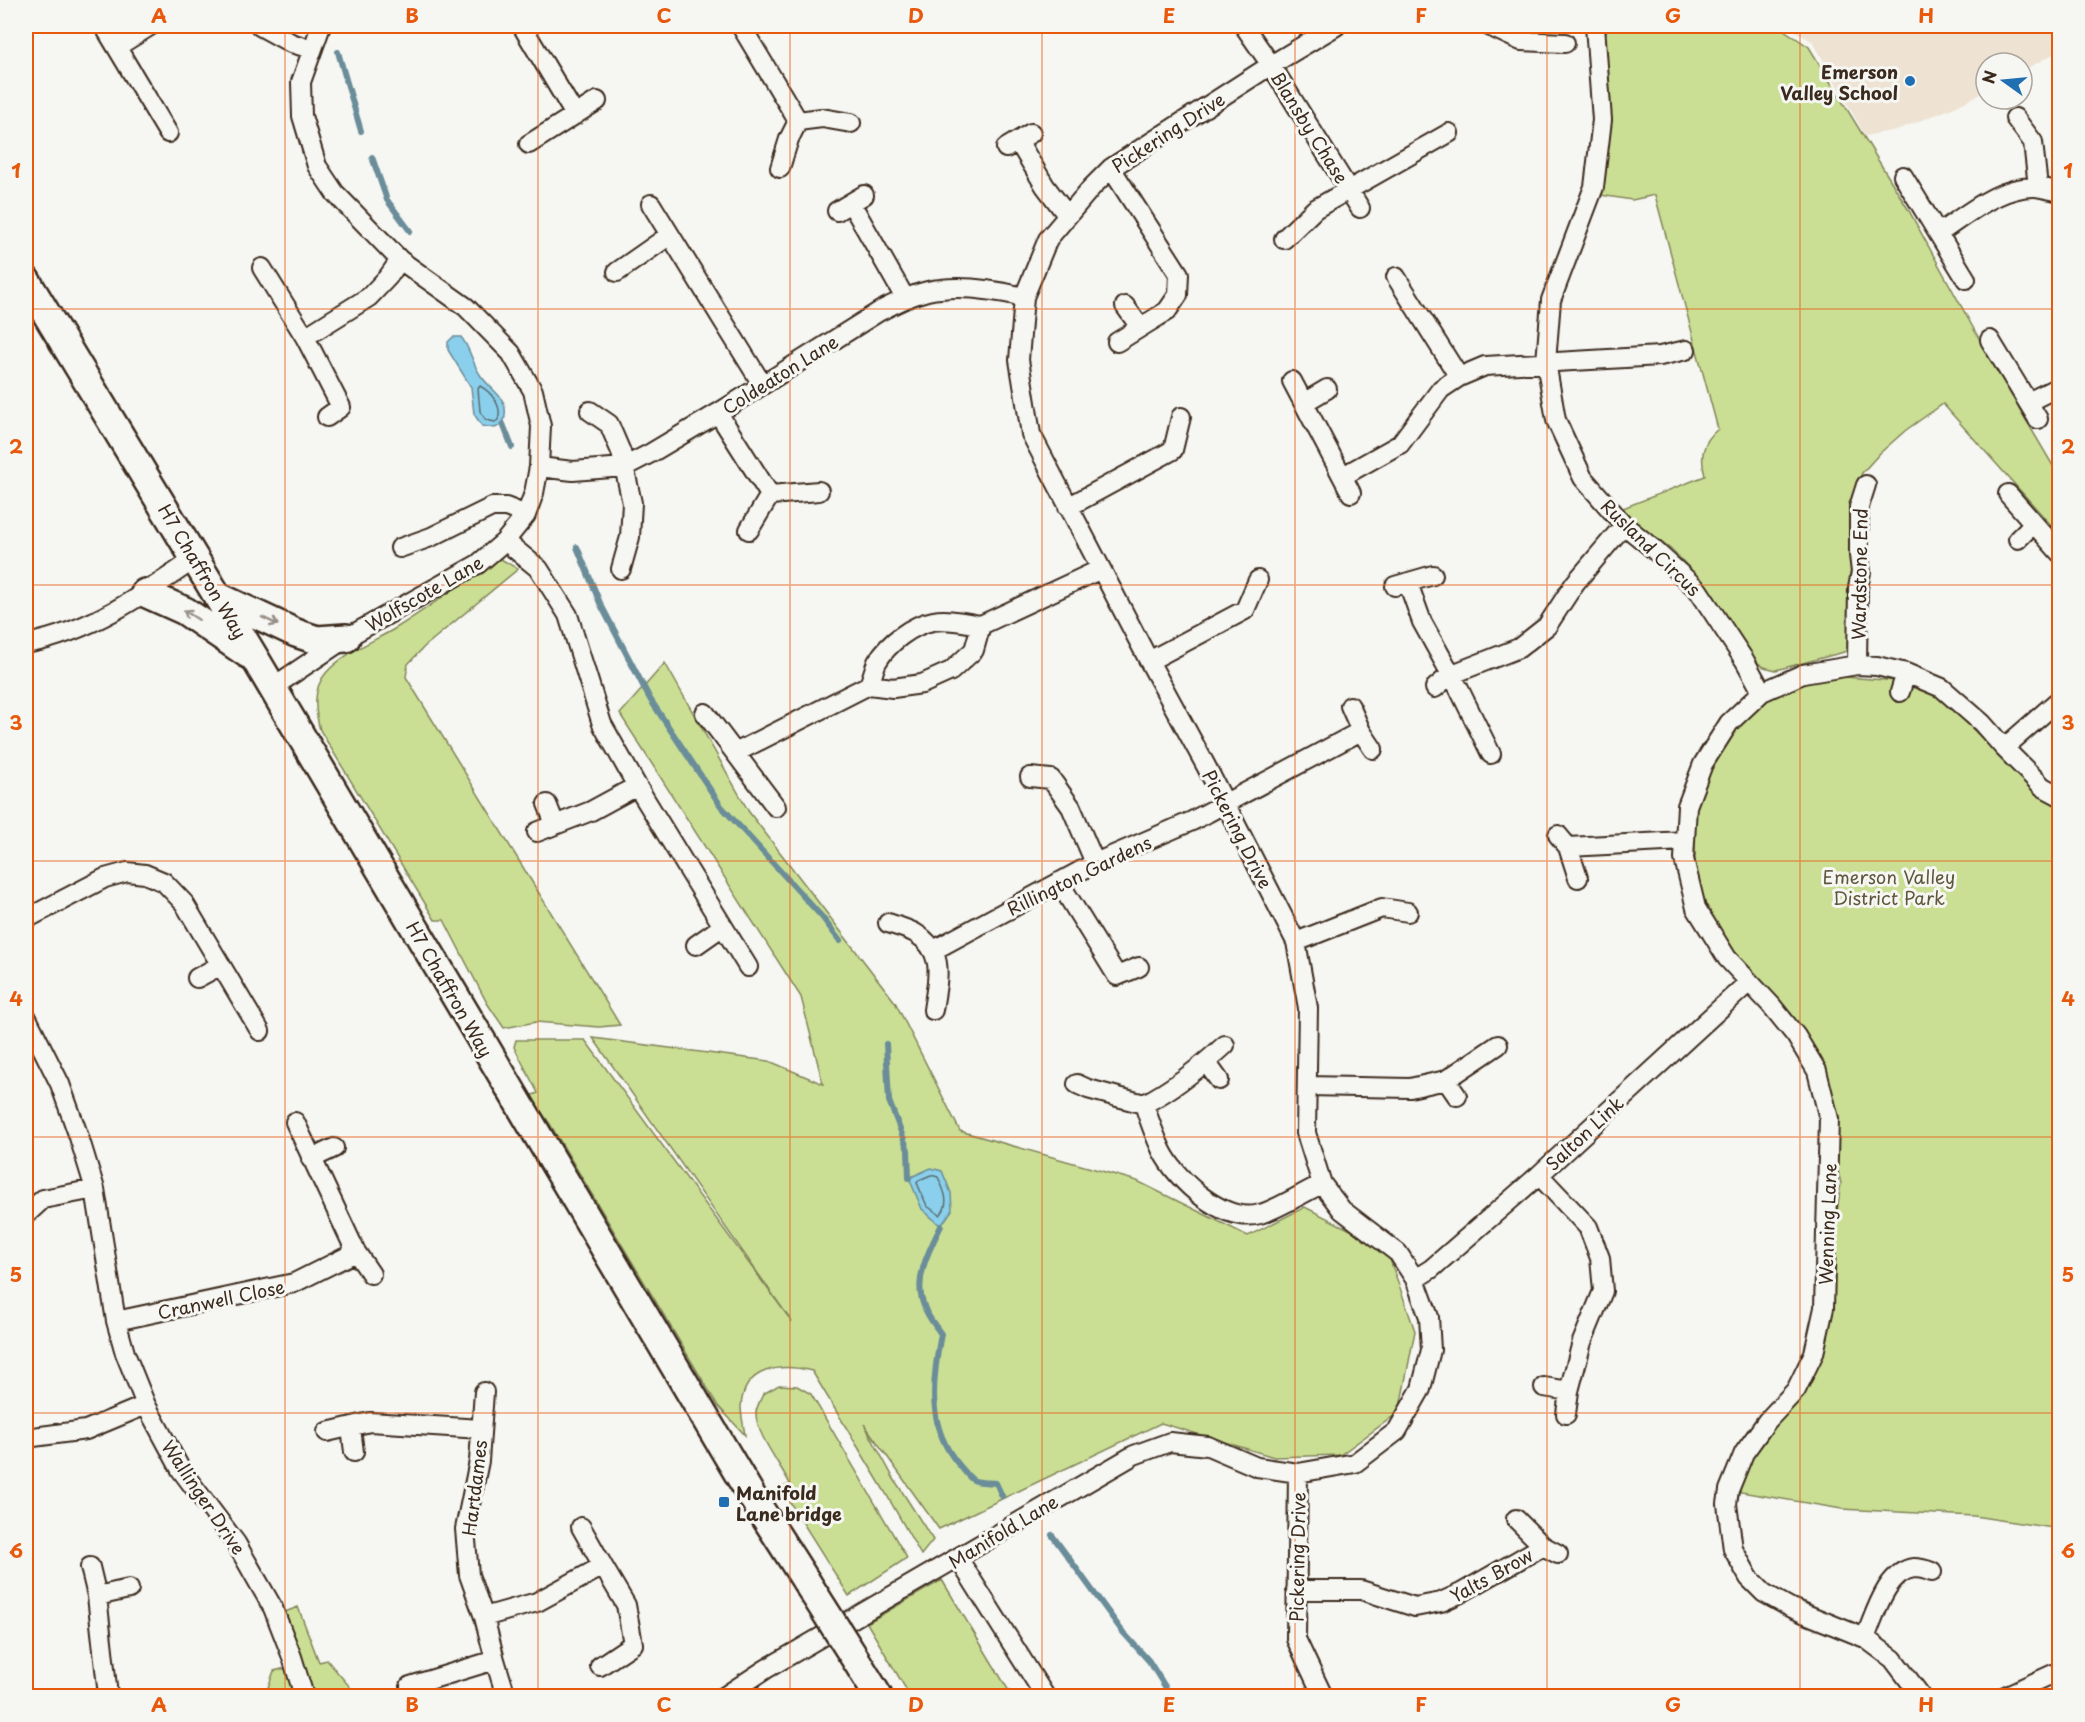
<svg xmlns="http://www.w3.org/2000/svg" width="2085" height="1722" font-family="'Playpen Sans',sans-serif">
	<rect width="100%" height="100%" fill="#f6f6f2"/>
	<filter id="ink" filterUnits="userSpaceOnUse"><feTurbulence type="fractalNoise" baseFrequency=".0167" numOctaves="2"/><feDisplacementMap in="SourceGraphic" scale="12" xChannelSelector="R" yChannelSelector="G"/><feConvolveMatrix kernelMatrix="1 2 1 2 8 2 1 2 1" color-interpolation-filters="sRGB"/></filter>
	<g filter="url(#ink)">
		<!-- built -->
		<path fill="#eee3d3" d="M1787 26H2059V51L2022 71V63H1986V91L1955 107 1897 130 1865 136 1813 42Z"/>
		<!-- green -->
		<path fill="#cadf94" stroke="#828459" stroke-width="1.5" d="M1609 26H1778L1809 47 1908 209 1993 364 2059 476V534L1943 404 1906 430 1880 453 1862 473 1853 497 1851 646 1844 652 1776 670 1764 667 1756 662 1707 586 1673 551 1632 520 1623 508 1705 476C1700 457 1702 442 1718 429L1655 195 1632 200 1600 195 1605 168 1610 110 1607 65 1603 40Z
			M499 558 518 569 424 647 408 664 406 677 620 1025 599 1027 536 1022 504 1028 487 1003 444 920H435L320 730C315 711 312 689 326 673 344 652 373 642 396 628 431 606 464 581 499 558Z
			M665 663 749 812 895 1002 960 1131 1137 1181 1248 1236 1305 1207 1386 1248 1415 1331 1399 1412 1340 1455 1274 1457 1161 1423 939 1529 864 1424 894 1479 933 1540 921 1555 885 1492 812 1371C781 1363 743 1367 741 1407 741 1416 744 1427 745 1435L718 1406 550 1124 530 1096 538 1093 514 1047 516 1040H585L792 1322 593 1038 769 1061 823 1084 801 997 620 714Z
			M1803 674 1926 683 2004 760 2059 786V1529L1974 1516 1842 1509 1729 1490 1767 1421 1815 1370 1841 1183 1808 1057 1696 908 1694 805 1729 723Z
			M779 1385 797 1386 811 1394 907 1558 849 1596 781 1488 790 1484C781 1465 755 1433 756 1412 757 1406 761 1399 763 1394Z
			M942 1580 1012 1696H910L867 1623Z
			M298 1607 319 1662 327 1660 356 1694 355 1696H312L285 1612Z
			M286 1668 292 1686 291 1696H265L274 1671Z"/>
		<!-- water -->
		<path fill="#8acfeb" stroke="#6a8d99" stroke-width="1.5" d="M453 337H461C471 349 472 364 481 376 493 393 512 398 503 424L495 428 482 426 474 414 471 387 448 350V342Z
			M931 1168 942 1171 951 1193 952 1210 941 1226 922 1209 909 1178Z"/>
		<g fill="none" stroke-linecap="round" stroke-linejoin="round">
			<!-- shore -->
			<path stroke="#5b6c70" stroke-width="1.5" d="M480 386C491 392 503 406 498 420L495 422 486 420 480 411 478 389Z
				M931 1175 938 1177C944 1190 951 1204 940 1215L927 1206 917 1183 919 1180Z"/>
			<!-- stream -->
			<path stroke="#6a8d99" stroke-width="6" d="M338 52 361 131
				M372 157 387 200 410 231
				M503 424 512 447
				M577 547 600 603 650 699 721 806 822 917 840 941
				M886 1044 889 1101 908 1150 909 1178
				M941 1226C929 1250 913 1280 924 1306 927 1316 935 1325 941 1334 932 1380 926 1428 960 1466 964 1470 968 1477 973 1480 978 1483 989 1482 996 1483L1002 1496
				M1052 1535 1122 1631 1149 1661 1171 1696"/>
			<defs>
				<path id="street" d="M104 26 168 133
					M260 26 291 43 311 49
					M522 26 575 115
					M741 26 798 121
					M1244 26 1271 65 1360 208
					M1489 26 1521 41 1565 43
					M1595 26 1602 120 1594 187 1551 300 1546 362 1556 420 1583 478 1624 525 1651 547 1698 590 1745 661 1762 692
					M118 46 150 26
					M2015 118 2033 142 2038 187
					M1018 141 1045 186 1067 215
					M529 144 597 101
					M1006 148 1031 133
					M780 168 789 139 798 121 822 118 851 123
					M1111 168 1179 274 1178 295 1167 311 1117 342
					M1903 176 1966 279
					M851 203 905 298
					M651 204 762 384
					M837 211 864 195
					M1939 233C1968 214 1999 186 2036 187 2044 188 2052 190 2060 192
					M1284 239 1315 209 1449 133
					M262 268 305 337 341 407 327 417
					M617 272 670 235
					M1396 277 1459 377
					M1125 306 1140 327
					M305 337 369 297 388 277 400 260
					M1990 340 2038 419
					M1292 381 1351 493
					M1305 402 1327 389
					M2028 402 2060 386
					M590 411 609 424 621 452 632 503 630 537 621 569
					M718 413 770 495
					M539 467 573 471 624 467 651 453 718 413 880 311C898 302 920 290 941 289 967 286 998 291 1024 297
					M1343 476 1400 444 1441 389 1459 377 1485 366 1660 356 1686 350
					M2008 494 2060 553
					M1068 507 1173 450 1181 417
					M749 530 770 495 819 491
					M2018 539 2033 524
					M505 541 539 569 568 615 602 724 637 786 748 967
					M400 548 431 537 492 507H506L526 515
					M1408 583 1422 622 1458 687 1491 754
					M1395 586 1433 575
					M26 644C90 632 143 595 196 558
					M1149 661 1245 610 1258 580
					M1857 665 1858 588 1861 572 1859 555V507L1866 485
					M869 685C872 678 874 669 877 662 888 643 912 625 933 621 949 618 966 623 981 625
					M273 687 346 638 478 564 505 541 526 515 534 493 539 467 541 426 533 391 511 353 466 307 400 260 335 193 317 166 302 116 301 82 321 26
					M1435 688 1450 675 1519 648 1547 626 1575 583 1624 525
					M1900 692 1906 673
					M1350 706 1361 731 1373 749
					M705 713 776 807
					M2004 748 2060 699
					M735 753 869 685 893 688 922 684 951 671 974 650 981 625 1101 569
					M1030 777 1051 779 1071 807 1095 863
					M547 804 555 824
					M537 832 591 811 637 786
					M1558 835 1568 847 1578 878
					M1568 847 1684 841
					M1059 882 1117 976 1139 967
					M26 919 105 878 127 872 145 874 164 882 184 903 260 1031
					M888 923C897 926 908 929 915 933 947 952 937 981 933 1010
					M1296 942 1382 908 1408 912
					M696 945 723 926
					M934 950 1095 863 1192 821 1361 731
					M197 978 221 965
					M26 1016 60 1084 79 1137 95 1189 116 1321 125 1353 146 1405 181 1470 236 1543 273 1608 292 1657 304 1696
					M1225 1045C1201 1067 1173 1089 1144 1104 1149 1120 1155 1136 1162 1151 1177 1181 1224 1224 1260 1214 1278 1209 1304 1192 1322 1184
					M1206 1062 1219 1080
					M1446 1080 1457 1096
					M1077 1084 1088 1089 1144 1104
					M1307 1086 1410 1088 1446 1080 1498 1045
					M295 1122 356 1252 371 1274
					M311 1159 334 1148
					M1539 1175 1588 1227 1600 1258 1603 1291 1582 1342 1569 1391 1566 1414
					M29 1212 43 1199 95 1189
					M1415 1279 1431 1269 1539 1175 1749 982
					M116 1321 294 1283 356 1252
					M1544 1387 1569 1391
					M351 1428 354 1452
					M327 1432 370 1422 481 1429
					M26 1438 86 1430 146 1405
					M1298 1473 1296 1639 1323 1696
					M1516 1519 1543 1546 1558 1554
					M958 1558 1045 1696
					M90 1567 97 1596 108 1696
					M1296 1590H1361L1415 1607 1441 1602 1461 1593 1543 1546
					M97 1596 129 1589
					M484 1617 469 1575 465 1529 479 1461 484 1392
					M1865 1638C1875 1615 1886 1571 1914 1568 1920 1568 1927 1570 1932 1572
					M495 1660 484 1617 537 1602 603 1566 581 1527
					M600 1666 633 1644 626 1605 603 1566
					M410 1686 495 1660 506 1696
					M725 1696 766 1669 1134 1455 1170 1442 1208 1446 1257 1467 1298 1473 1355 1463 1397 1431 1421 1389 1431 1350 1429 1317 1415 1279 1398 1253 1342 1210 1322 1184 1306 1133 1308 1008 1296 942 1206 766 1149 661 1031 434 1019 360 1024 297 1048 239 1092 187 1111 168 1271 65 1336 26
					M1921 1696 1893 1659 1865 1638 1791 1608 1764 1593 1749 1578 1733 1549 1727 1504 1729 1490 1744 1453 1767 1421 1796 1390 1814 1353 1824 1308 1829 1119 1817 1071 1796 1036 1771 1005 1727 958 1696 908 1684 859 1687 806 1703 764 1729 723 1762 692 1803 674 1857 665 1877 666 1906 673 1942 688 1982 723 2004 748 2043 787 2060 796
					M2005 1696 2060 1671"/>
				<path id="secondary" d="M26 280 256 660 751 1495 806 1581
					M145 593 185 611 248 654
					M217 596 296 633 317 640 346 638
					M856 1660 878 1696"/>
			</defs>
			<!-- street casing -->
			<use href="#street" stroke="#3b2a1e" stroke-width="22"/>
			<!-- secondary casing -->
			<use href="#secondary" stroke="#3b2a1e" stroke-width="32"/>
			<!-- street -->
			<use href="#street" stroke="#f6f6f2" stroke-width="18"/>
			<!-- secondary -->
			<use href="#secondary" stroke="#f6f6f2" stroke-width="27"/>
			<defs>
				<path id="secondary-bridge" d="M806 1581 856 1660"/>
			</defs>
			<!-- secondary-bridge casing -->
			<use href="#secondary-bridge" stroke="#3b2a1e" stroke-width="32" stroke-linecap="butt"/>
			<!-- secondary-bridge -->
			<use href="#secondary-bridge" stroke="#f6f6f2" stroke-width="27"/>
		</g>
		<!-- one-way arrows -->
		<defs><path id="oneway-shaft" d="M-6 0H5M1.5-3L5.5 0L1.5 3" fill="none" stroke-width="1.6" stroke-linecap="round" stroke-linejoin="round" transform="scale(1.5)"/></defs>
		<g stroke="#989088">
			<use href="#oneway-shaft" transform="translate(191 615) rotate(-148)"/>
			<use href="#oneway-shaft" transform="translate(270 621) rotate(25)"/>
		</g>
	</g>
	<!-- grid -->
	<path fill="none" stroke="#e8590c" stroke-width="1.5" stroke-opacity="0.55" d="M285 26V1696M538 26V1696M790 26V1696M1042 26V1696M1295 26V1696M1547 26V1696M1800 26V1696M26 309H2060M26 585H2060M26 861H2060M26 1137H2060M26 1413H2060"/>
	<!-- markers -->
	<g fill="#1f6fb2" stroke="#f6f6f2" stroke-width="2">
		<circle cx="1910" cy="81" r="6"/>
		<rect x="718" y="1496" width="12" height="12" rx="3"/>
	</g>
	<g text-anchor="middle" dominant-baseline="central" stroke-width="6" stroke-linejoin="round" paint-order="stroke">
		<!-- poi labels -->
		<g font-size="18" font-weight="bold" fill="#3b2a1e" stroke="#f6f6f2" text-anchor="end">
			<text x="1898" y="71">Emerson<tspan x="1898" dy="21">Valley School</tspan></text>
			<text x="736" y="1492" text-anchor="start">Manifold<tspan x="736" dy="21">Lane bridge</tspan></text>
		</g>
		<!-- street labels -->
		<g font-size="18" fill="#3b2a1e" stroke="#f6f6f2">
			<text transform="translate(1310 127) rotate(58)">Blansby Chase</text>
			<text transform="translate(1168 132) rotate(-33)">Pickering Drive</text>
			<text transform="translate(780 374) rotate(-32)">Coldeaton Lane</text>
			<text transform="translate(1651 547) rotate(44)">Rusland Circus</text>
			<text transform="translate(203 571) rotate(59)">H7 Chaffron Way</text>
			<text transform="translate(1859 574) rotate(-89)">Wardstone End</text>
			<text transform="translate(424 593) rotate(-30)">Wolfscote Lane</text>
			<text transform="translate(1238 829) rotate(63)">Pickering Drive</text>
			<text transform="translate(1079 875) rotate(-26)">Rillington Gardens</text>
			<text transform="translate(450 989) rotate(60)">H7 Chaffron Way</text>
			<text transform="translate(1584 1133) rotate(-43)">Salton Link</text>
			<text transform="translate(1827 1224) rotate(-88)">Wenning Lane</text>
			<text transform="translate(221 1299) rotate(-12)">Cranwell Close</text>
			<text transform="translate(474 1488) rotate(-83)">Hartdames</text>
			<text transform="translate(204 1497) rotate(56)">Wallinger Drive</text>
			<text transform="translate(1003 1531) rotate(-31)">Manifold Lane</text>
			<text transform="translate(1297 1557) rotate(-89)">Pickering Drive</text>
			<text transform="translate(1491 1575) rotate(-29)">Yalts Brow</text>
		</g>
		<!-- park labels -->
		<g font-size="18" fill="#5f573c" stroke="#f6f6f2">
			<text x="1889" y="876">Emerson Valley<tspan x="1889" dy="21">District Park</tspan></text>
		</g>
	</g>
	<!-- margin -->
	<rect width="2085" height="1722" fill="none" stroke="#f6f6f2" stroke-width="66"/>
	<!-- north arrow -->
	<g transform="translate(2004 81) rotate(285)"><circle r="28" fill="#f6f6f2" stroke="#aba49d" stroke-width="1.5"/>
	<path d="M0-4.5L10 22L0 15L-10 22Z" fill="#1f6fb2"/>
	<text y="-9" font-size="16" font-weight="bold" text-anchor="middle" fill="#3b2a1e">N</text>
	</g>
	<rect x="33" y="33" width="2019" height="1656" fill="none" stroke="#e8590c" stroke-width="2"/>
	<g font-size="20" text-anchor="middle" font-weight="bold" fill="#e8590c">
		<text x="159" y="23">A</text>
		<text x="412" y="23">B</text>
		<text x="664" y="23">C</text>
		<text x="916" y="23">D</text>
		<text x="1169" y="23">E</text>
		<text x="1421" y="23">F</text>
		<text x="1673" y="23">G</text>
		<text x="1926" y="23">H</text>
		<text x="16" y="178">1</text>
		<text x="2068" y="178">1</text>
		<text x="16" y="454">2</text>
		<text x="2068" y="454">2</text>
		<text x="16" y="730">3</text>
		<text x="2068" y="730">3</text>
		<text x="16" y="1006">4</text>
		<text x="2068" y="1006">4</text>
		<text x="16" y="1282">5</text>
		<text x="2068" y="1282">5</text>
		<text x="16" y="1558">6</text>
		<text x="2068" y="1558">6</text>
		<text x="159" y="1712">A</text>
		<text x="412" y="1712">B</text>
		<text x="664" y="1712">C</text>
		<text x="916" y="1712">D</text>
		<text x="1169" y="1712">E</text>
		<text x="1421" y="1712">F</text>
		<text x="1673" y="1712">G</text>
		<text x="1926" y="1712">H</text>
	</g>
</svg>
